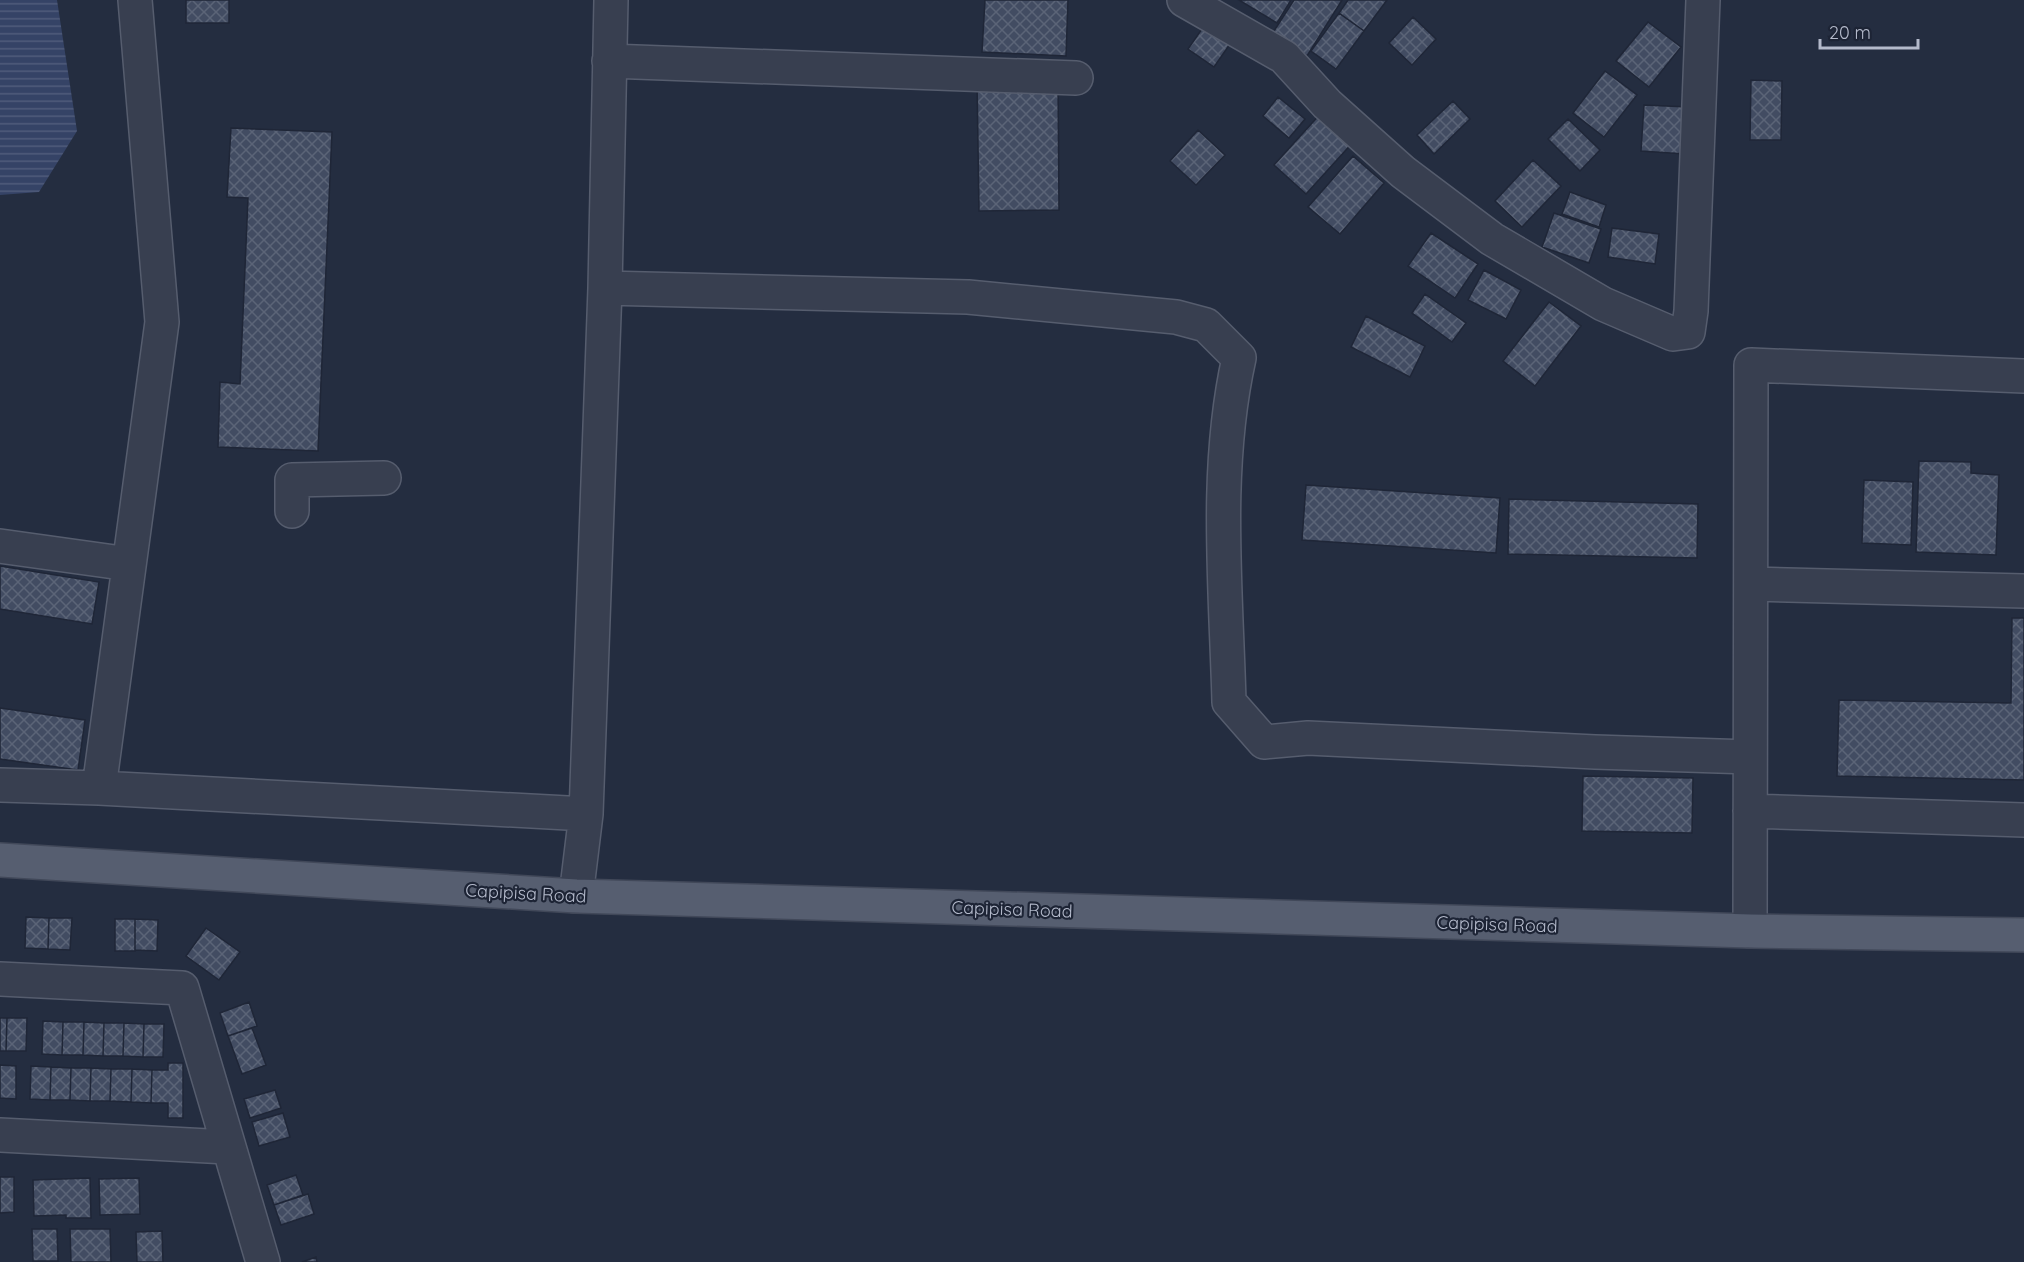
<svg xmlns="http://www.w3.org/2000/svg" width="2024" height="1262" font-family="Quicksand,sans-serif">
	<defs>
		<pattern id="water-rules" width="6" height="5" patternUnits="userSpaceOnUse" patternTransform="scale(1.5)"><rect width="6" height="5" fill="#354366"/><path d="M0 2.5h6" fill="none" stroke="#505c7b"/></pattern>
		<pattern id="building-cross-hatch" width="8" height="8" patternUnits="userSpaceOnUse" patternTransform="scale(1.5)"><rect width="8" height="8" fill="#424c62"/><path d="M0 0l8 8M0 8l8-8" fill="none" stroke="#5b6477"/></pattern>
	</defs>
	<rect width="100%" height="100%" fill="#242d40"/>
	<!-- water -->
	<path fill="url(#water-rules)" d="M0 0H57L77 131 39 192 0 195Z"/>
	<!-- building -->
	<path fill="url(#building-cross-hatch)" stroke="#1f2637" stroke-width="1.5" d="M186 0H229V23H186Z
		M985 0H1068L1066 56 982 52Z
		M1239 0H1291L1277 23Z
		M1294 0H1342L1307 56 1272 34Z
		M1348 0H1387L1364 31 1339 13Z
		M1339 13 1364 31 1336 69 1311 51Z
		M1413 17 1436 39 1412 65 1389 43Z
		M1648 22 1681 47 1649 87 1616 61Z
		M1204 26 1230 44 1214 67 1188 49Z
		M1605 71 1637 95 1604 137 1573 113Z
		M1058 80 1059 210 979 211 977 81Z
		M1751 80 1782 81 1781 140H1750Z
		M1278 97 1305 119 1289 138 1263 116Z
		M1453 101 1470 119 1434 154 1417 135Z
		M1644 105 1688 107 1685 154 1641 151Z
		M1323 111 1355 140 1306 194 1274 165Z
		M1568 119 1600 150 1580 171 1548 139Z
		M231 128 332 132 318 451 218 447 220 382 240 384 248 198 227 197Z
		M1198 130 1225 155 1196 185 1170 161Z
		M1353 156 1384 183 1340 234 1308 207Z
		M1533 160 1561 186 1522 227 1495 201Z
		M1570 192 1606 205 1599 227 1562 214Z
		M1554 213 1601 229 1589 263 1542 247Z
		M1612 228 1659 234 1655 264 1608 257Z
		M1431 233 1478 264 1455 298 1408 266Z
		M1484 270 1521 290 1506 319 1468 300Z
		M1425 294 1466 323 1452 342 1412 313Z
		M1549 302 1581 326 1535 386 1503 361Z
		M1366 316 1425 346 1410 377 1351 347Z
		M1919 461 1971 462V473L1999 475 1996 555 1916 552Z
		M1864 480 1913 482 1911 545 1862 543Z
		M1306 485 1500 498 1496 553 1302 540Z
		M1509 499 1698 504 1697 558 1508 554Z
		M0 566 99 582 92 624 0 609Z
		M2012 618H2024V780L1837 776 1839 700 2011 703Z
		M0 708 85 720 78 770 0 759Z
		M1583 776 1693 778 1692 833 1582 831Z
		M26 917 49 918 48 949 25 948Z
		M49 918H72L70 950 48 949Z
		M115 919H135V951H115Z
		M135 919 158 920 157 951 135 950Z
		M206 928 240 952 219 980 186 956Z
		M249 1002 257 1026 228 1036 220 1013Z
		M0 1018H7L6 1051H0Z
		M7 1018H27L26 1051H6Z
		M43 1021 63 1022 62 1055 42 1054Z
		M63 1022H84L83 1055H62Z
		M84 1022 104 1023 103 1056 83 1055Z
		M104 1023H124L123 1056H103Z
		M124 1023 144 1024 143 1057 123 1056Z
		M144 1024H164L163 1057H143Z
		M252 1028 266 1065 242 1074 228 1036Z
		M168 1063H183V1118H168V1103H151L152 1070H168Z
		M0 1065 16 1066V1099L0 1098Z
		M31 1066 51 1067 50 1100 30 1099Z
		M51 1067 71 1068 70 1100H50Z
		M71 1068H91L90 1101 70 1100Z
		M91 1068 111 1069 110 1101H90Z
		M111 1069H132L131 1102 110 1101Z
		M132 1069 152 1070 151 1103 131 1102Z
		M275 1090 281 1108 250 1118 244 1099Z
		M283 1113 290 1137 259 1146 252 1122Z
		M296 1175 303 1195 274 1205 267 1185Z
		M0 1177H14V1212L0 1213Z
		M90 1178 91 1218H66V1215L34 1216 33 1180Z
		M139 1178 140 1214 100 1215 99 1179Z
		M308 1194 314 1214 281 1225 274 1205Z
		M32 1229H57L58 1261H33Z
		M70 1229H110L111 1262H71Z
		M162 1231 163 1262H137L136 1232Z
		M316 1257 317 1262H302Z"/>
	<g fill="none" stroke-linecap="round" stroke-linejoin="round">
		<defs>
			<path id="minor" d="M135 0 162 322 99 788 586 814
				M1184 0 1284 57 1327 104 1403 172 1492 239 1603 304 1673 334 1688 332 1691 311 1703 0
				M609 61 1076 78
				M605 288 968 297 1176 317 1206 325 1239 358C1214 470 1226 588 1229 702L1264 742 1308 738 1595 752 1750 757
				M292 511V480L384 478
				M0 546 129 564
				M1751 584 2024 591
				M0 785 99 788
				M1750 811 2024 820
				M576 896 586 814 605 288 611 0
				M1750 931 1751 365 2024 376
				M0 979 182 988 263 1262
				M0 1135 227 1147"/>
			<path id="major" d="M0 860 576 896 1750 931 2024 935"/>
		</defs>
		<!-- minor casing -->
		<use href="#minor" stroke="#565d6e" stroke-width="36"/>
		<!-- major casing -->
		<use href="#major" stroke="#414859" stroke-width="36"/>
		<!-- minor -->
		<use href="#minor" stroke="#383f50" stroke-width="33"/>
		<!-- major -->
		<use href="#major" stroke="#565e70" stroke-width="33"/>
	</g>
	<g text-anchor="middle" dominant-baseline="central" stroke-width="4.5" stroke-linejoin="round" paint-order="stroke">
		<!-- street labels -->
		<g font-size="18" fill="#b4bacb" stroke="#1d2435">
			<text transform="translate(526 893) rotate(3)">Capipisa Road</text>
			<text transform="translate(1012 909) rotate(2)">Capipisa Road</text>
			<text transform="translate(1497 924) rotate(2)">Capipisa Road</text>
		</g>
	</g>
	<!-- scale -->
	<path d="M1820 39v9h98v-9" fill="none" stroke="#b4bacb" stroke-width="3"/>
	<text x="1829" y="39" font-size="18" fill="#b4bacb" stroke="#1d2435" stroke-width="4.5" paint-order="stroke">20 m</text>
</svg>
